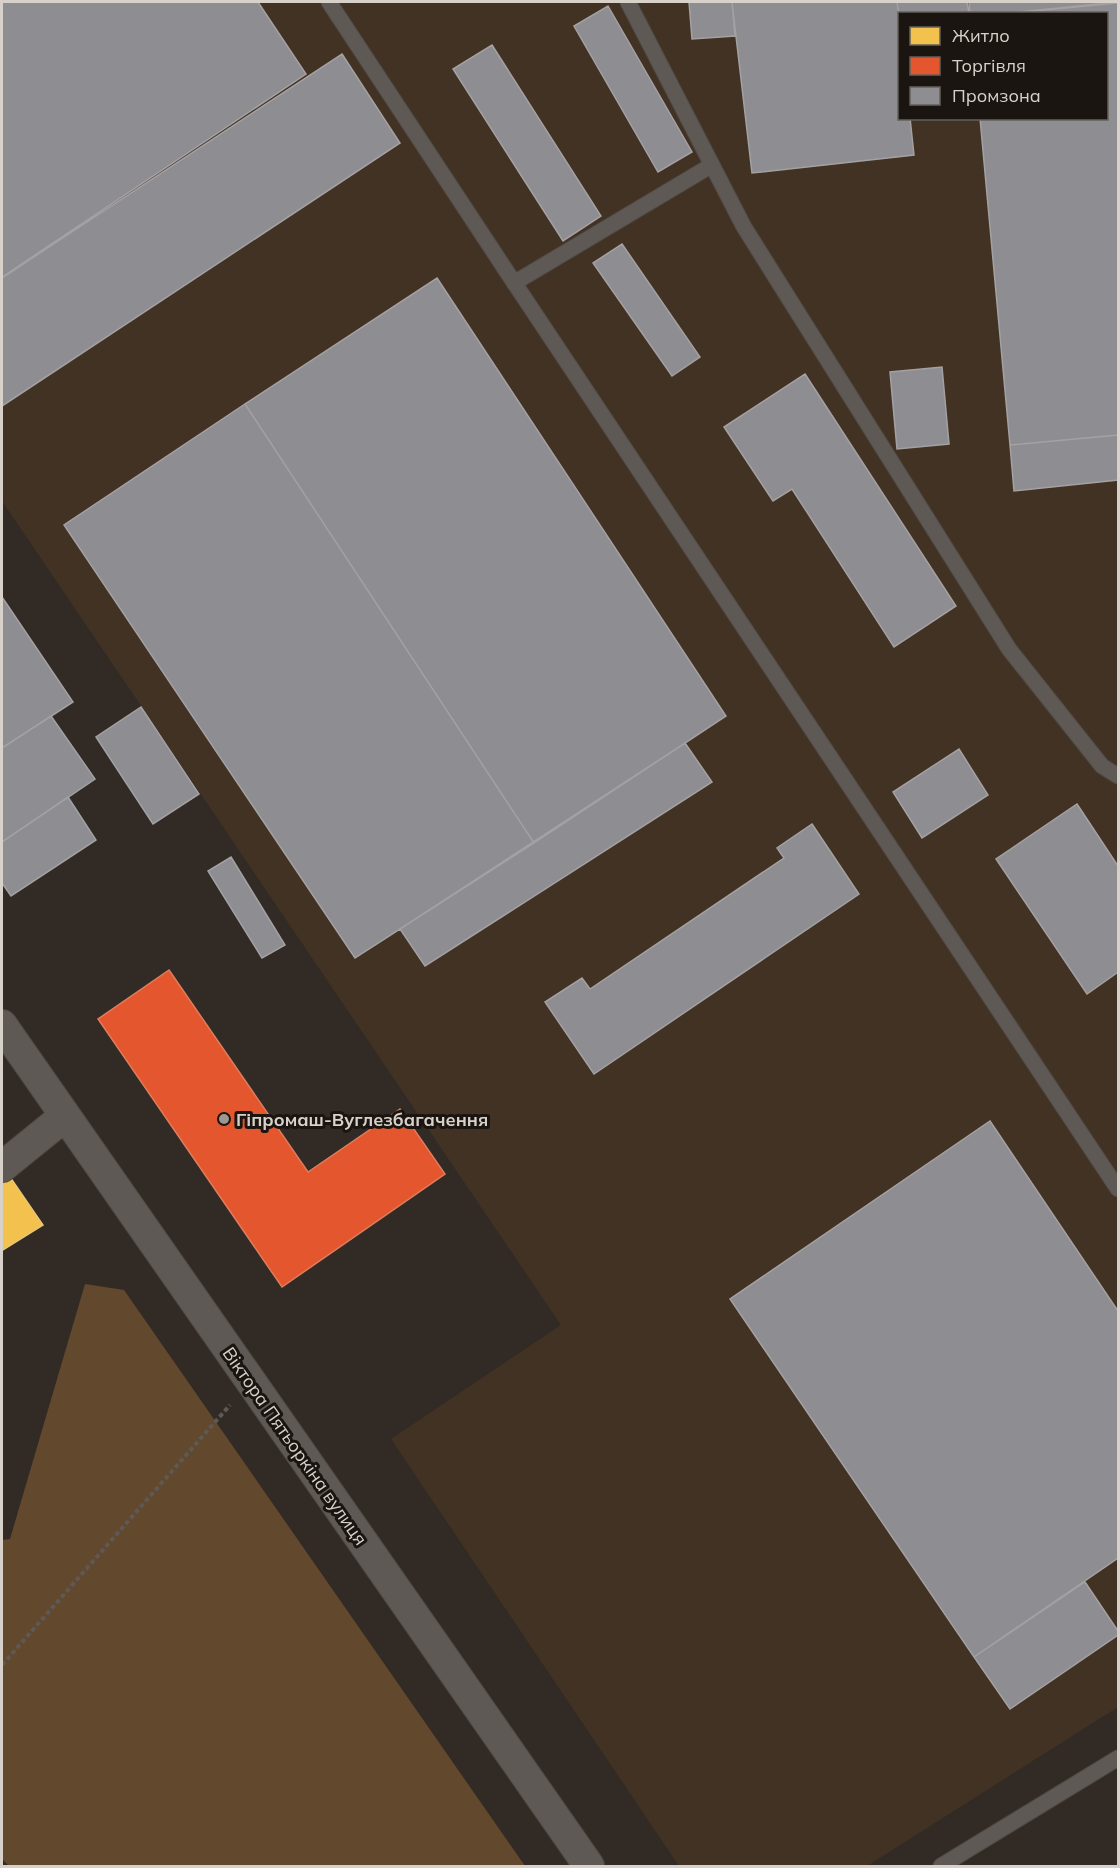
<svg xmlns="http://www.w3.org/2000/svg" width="1120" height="1868" font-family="Mulish,sans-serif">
	<rect width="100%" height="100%" fill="#322b25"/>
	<!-- built -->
	<path fill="#423223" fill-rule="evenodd" d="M2 2H1118V1707L867 1866H679L391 1439 561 1325 2 501ZM900 14H1106V118H900Z"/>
	<!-- green -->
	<path fill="#62482c" d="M85 1284 124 1290 525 1866H9L2 1859V1540L10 1539Z"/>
	<!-- homes -->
	<path fill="#f2c14e" stroke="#eac673" stroke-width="1.5" d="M10 1177 43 1225 3 1250 2 1248V1182Z"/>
	<!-- shops -->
	<path fill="#e4572e" stroke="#e07c5d" stroke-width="1.5" d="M169 970 308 1172 400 1109 445 1174 282 1287 98 1019Z"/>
	<!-- industry -->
	<path fill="#8d8d92" stroke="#a4a1a3" stroke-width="1.5" d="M2 2H258L306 74 2 277Z
		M689 2H732L735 36 692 39Z
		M732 2H897L900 23V118H910L914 155 752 173Z
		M897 2H967L969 14H900V23Z
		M969 2H1118L1000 14H970Z
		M1118 3V435L1010 445 980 118H1106V14H1003Z
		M608 6 692 152 658 172 574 26Z
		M492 45 601 216 563 241 453 69Z
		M342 54 400 143 2 406V278Z
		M622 244 700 357 672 376 593 263Z
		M437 278 726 716 534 843 245 404Z
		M942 367 949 444 897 449 890 372Z
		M805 374 956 606 894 647 792 489 773 501 724 427Z
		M245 404 534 843 355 958 64 525Z
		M1118 435V480L1014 491 1010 445Z
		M2 597 73 702 2 748Z
		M141 707 199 794 153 824 96 737Z
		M51 716 95 779 2 842V748Z
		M685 743 712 782 425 966 400 929Z
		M959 749 988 795 922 838 893 792Z
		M68 797 96 840 11 896 2 883V842Z
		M1077 804 1118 866V972L1087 994 996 859Z
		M812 824 859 894 594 1074 545 1002 582 978 590 989 784 858 777 848Z
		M231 857 285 945 262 958 208 871Z
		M990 1121 1118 1311V1558L974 1657 730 1299Z
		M1085 1582 1118 1631V1635L1010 1709 974 1657Z"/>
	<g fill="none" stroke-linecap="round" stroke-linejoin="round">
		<defs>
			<path id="lane" d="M329 2 511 278 1118 1189
				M628 2 744 227 1009 649 1102 766 1118 776
				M514 283 712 165
				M941 1866 1118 1758"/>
			<path id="street" d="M2 1025 589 1866
				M2 1167 65 1116"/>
		</defs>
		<!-- lane casing -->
		<use href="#lane" stroke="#4e4943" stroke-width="17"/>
		<!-- street casing -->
		<use href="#street" stroke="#4e4943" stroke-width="32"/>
		<!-- path -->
		<path stroke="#5e5955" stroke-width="4" stroke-dasharray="4.5 3" stroke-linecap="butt" d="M2 1665 230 1405"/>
		<!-- lane -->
		<use href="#lane" stroke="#5e5955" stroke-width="15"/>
		<!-- street -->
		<use href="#street" stroke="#5e5955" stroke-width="30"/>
	</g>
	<!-- markers -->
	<circle fill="#9e9790" stroke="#1a1510" stroke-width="2" cx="224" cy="1119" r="6"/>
	<g text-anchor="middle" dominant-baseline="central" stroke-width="6" stroke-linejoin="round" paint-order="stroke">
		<!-- poi labels -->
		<g font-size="18" font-weight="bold" fill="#d8d1ca" stroke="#1a1510" text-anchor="start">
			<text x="236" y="1119">Гіпромаш-Вуглезбагачення</text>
		</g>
		<!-- street labels -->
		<g font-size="18" fill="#d8d1ca" stroke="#1a1510">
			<text transform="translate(295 1446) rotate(55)">Віктора Пятьоркіна вулиця</text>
		</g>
	</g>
	<!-- border -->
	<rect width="1120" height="1868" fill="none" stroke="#d8d1ca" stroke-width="6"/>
	<!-- legend -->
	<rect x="898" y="12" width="210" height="108" fill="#1a1510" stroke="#66605a" stroke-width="1.5"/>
	<rect x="910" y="27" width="30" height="18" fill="#f2c14e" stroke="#66605a" stroke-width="1.5"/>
	<text x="952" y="42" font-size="18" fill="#d8d1ca">Житло</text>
	<rect x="910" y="57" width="30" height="18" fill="#e4572e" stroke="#66605a" stroke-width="1.5"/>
	<text x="952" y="72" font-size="18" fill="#d8d1ca">Торгівля</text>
	<rect x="910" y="87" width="30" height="18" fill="#8d8d92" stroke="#66605a" stroke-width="1.5"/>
	<text x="952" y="102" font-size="18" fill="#d8d1ca">Промзона</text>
</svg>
